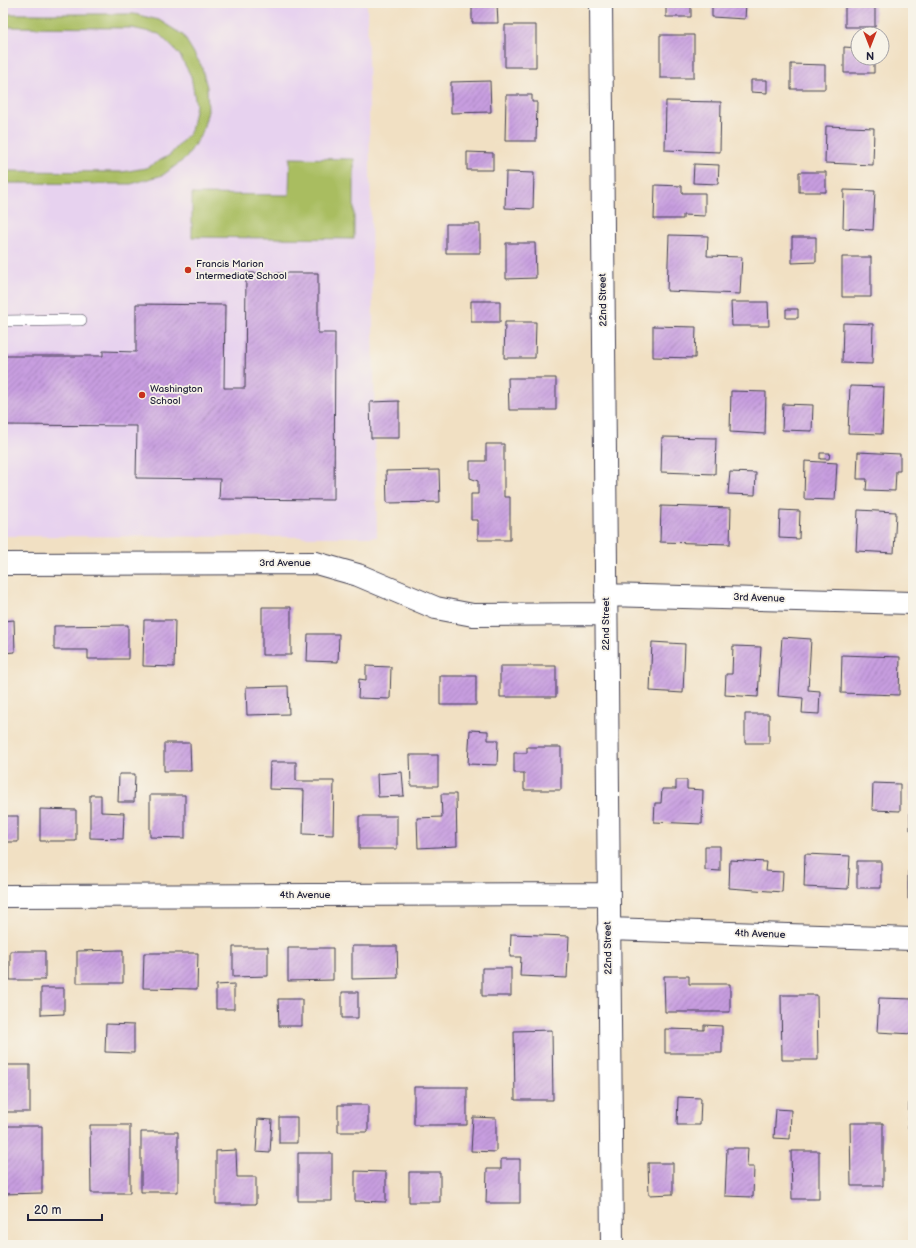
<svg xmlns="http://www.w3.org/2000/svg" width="916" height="1248" font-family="'Balsamiq Sans',sans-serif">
	<defs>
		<pattern id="building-hatch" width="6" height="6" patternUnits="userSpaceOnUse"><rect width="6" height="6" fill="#c89ee0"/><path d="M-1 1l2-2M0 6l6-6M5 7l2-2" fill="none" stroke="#a280b7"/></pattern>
	</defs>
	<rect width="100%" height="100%" fill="#f7f3e8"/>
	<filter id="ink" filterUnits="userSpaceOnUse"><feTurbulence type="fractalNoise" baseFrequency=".025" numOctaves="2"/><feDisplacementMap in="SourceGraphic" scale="8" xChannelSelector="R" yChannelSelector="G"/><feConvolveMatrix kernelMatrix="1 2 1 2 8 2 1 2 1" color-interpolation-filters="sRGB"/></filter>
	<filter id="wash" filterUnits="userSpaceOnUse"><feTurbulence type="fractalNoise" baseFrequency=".012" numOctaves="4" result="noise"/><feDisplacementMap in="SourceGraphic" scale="16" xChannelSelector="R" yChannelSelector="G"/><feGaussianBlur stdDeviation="0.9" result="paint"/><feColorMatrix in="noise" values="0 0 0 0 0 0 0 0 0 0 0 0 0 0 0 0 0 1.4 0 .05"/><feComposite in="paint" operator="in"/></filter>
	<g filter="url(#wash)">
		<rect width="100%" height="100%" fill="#f1e0c3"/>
		<!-- built -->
		<path fill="#e7d2ef" d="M3 3H367L377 537 3 536Z"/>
		<!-- park -->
		<path fill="#a9bd61" stroke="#66704e" d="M3 14H134L159 20 183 35 201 65 207 87 208 111 202 133 186 158 163 175 131 184 3 183V171L122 172 146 168 170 155 191 131 196 105 191 76 179 54 159 34 132 28 3 27Z
			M290 158 354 159V239L192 237V194L289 195Z"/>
		<g id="blocks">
			<!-- building -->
			<path fill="url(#building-hatch)" d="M666 3H691V17H666Z
				M712 3H746L745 19 712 17Z
				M845 3H875V27H845Z
				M472 4H497L498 23H472Z
				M505 25H536V67H505Z
				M660 35H694V78H660Z
				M844 47 858 48V58H874V73H844Z
				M791 64 825 65V89H791Z
				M751 80H767V93L751 92Z
				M490 81 491 112 451 113V82Z
				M506 95H532V102H537L536 141H505Z
				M666 101 721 102 720 152 665 150Z
				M826 126 874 128 873 165 825 163Z
				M467 152 493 153V170H467Z
				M694 164 719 165 718 184 693 183Z
				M506 172 534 173 533 209 505 208Z
				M799 172H826V192H799Z
				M655 185 682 186V193H705V216L683 215V219H654Z
				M844 190 875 191 873 230 843 228Z
				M446 224H480V253H446Z
				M669 235 708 236 707 256 742 257 740 294 667 291Z
				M792 237H816V262L792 263Z
				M506 243H535L536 278 506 279Z
				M842 257H871V297H842Z
				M246 273H318V333H335L334 500 219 499 220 479 136 478 137 426 3 425V356H103V351L136 352V304L225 305 224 388H245Z
				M471 301H500V322H471Z
				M731 302H768L769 326H732Z
				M786 309H798V318H786Z
				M505 322H536L535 358H504Z
				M843 323 873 324 872 364 842 363Z
				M653 326 696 327 695 358 653 357Z
				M508 378H556V410H509Z
				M850 386 884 387 882 434 848 433Z
				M731 391 766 392 765 434 730 432Z
				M399 401V438H371L370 402Z
				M783 404 813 405 812 431 782 430Z
				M662 437 716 438 715 474 661 472Z
				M486 444H504V497H510V540H478V520H471V494H478V481L470 478V461H486Z
				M858 452 900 454V471H896L895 491 866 490 867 479H857Z
				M820 453H830L829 459H820Z
				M805 461 837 463 835 500 804 499Z
				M439 470 440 502 387 503 386 471Z
				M730 472 756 473 755 495 728 494Z
				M661 506 731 508 730 544 660 542Z
				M780 510 800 511 799 539 779 538Z
				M858 510 896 512 894 553 856 551Z
				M262 607H291V655H262Z
				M14 620 15 652 3 653V621Z
				M144 620H175L174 667 143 666Z
				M128 625V659H88V650H54V626Z
				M308 634H339L338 662 307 661Z
				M782 637 811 639 808 690 820 691 819 714 802 713 803 698 778 696Z
				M652 642 685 644 683 693 650 691Z
				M733 646 761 647 758 697 725 695 726 674H732Z
				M842 655 900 657 899 695 841 693Z
				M366 666 391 667 390 699 358 698 359 679 366 680Z
				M500 666H556V697H500Z
				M440 676H476V705H440Z
				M288 686 289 714 247 715 246 687Z
				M745 714H769V743H745Z
				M470 730 488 731V740H498L497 765 468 764Z
				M164 743H190L191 771H164Z
				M527 747H561V790H524V773H514V753H527Z
				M410 755H438V786H411Z
				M270 762H296V781H334L333 835 303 834 304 790 269 789Z
				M402 772 404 796 378 797 377 774Z
				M119 774H135L134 802H118Z
				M676 780H687V789L703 790 702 824 654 822 655 803H661L662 789H676Z
				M873 783 900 784V811L872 810Z
				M910 784H913V830H910Z
				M441 794H456L457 846 418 848 417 818 442 817Z
				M90 795H101V812L124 813 123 839 90 838Z
				M150 795H185V838L150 837Z
				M40 809 76 810V841H40Z
				M3 816H18V842H3Z
				M359 816H397V849H359Z
				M705 846H720V871L705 870Z
				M805 854 850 856 848 889 804 887Z
				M730 860 766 862 765 871 783 872 782 892 729 888Z
				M857 861H881V888H857Z
				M908 871H913V899H908Z
				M511 934 569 936 567 978 520 976 521 957H510Z
				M352 946H397L398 978 352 979Z
				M233 947H268V976L233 977Z
				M288 948H333V980L288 981Z
				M123 950V983H77V951Z
				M10 951H45V980H10Z
				M144 953H198L197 989 143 988Z
				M482 968H511V996H482Z
				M664 976H689V984H730V1012H665Z
				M234 984V1009H216V985Z
				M41 988H64V1014L41 1015Z
				M342 992H358V1018H342Z
				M781 995H817L818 1060H782Z
				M879 998 913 999V1034L877 1032Z
				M278 999H302V1026H279Z
				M106 1024 134 1025V1053L105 1052Z
				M704 1025 722 1026V1053H665V1029L704 1030Z
				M552 1030 553 1100H515L514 1031Z
				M3 1065H30V1112H3Z
				M414 1087H467V1125H414Z
				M678 1097 701 1098 700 1125H677Z
				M909 1103H913V1129H908Z
				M338 1105H368V1132H338Z
				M776 1109 791 1110 790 1139 774 1138Z
				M279 1117H297V1143H279Z
				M473 1117 496 1118V1152L471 1151Z
				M258 1119 272 1120 270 1153 256 1152Z
				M850 1123H883V1186H851Z
				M90 1125H130V1193H91Z
				M3 1126H42V1193L3 1194Z
				M141 1132H178V1192H141Z
				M727 1148H748L747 1167H754L753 1197 725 1196Z
				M236 1150 237 1177H256V1204H216V1151Z
				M791 1151H819V1199H792Z
				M298 1153H332V1201H298Z
				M501 1159H520V1203H486L487 1169H501Z
				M648 1163H673V1194L649 1195Z
				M355 1171 386 1172V1202L355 1201Z
				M409 1172H440V1202H409Z"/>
		</g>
	</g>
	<g filter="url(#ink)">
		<use href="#blocks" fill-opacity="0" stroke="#413e4f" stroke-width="1"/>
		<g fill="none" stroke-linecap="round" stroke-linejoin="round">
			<defs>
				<path id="lane" d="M3 321 81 320"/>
				<path id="street" d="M601 3 612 1245
					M3 564 316 563 358 575 436 608 473 615 606 614
					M606 595 913 603
					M3 896 608 894
					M608 929 913 939"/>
			</defs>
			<!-- lane casing -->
			<use href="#lane" stroke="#413e4f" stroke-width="12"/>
			<!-- street casing -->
			<use href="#street" stroke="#413e4f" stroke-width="24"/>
			<!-- lane -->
			<use href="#lane" stroke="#fff" stroke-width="11"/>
			<!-- street -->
			<use href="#street" stroke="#fff" stroke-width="22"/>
		</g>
	</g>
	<!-- markers -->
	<g fill="#c8321e" stroke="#f7f3e8" stroke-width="1.5">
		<circle cx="188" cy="270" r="4"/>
		<circle cx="142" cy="395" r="4"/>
	</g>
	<g text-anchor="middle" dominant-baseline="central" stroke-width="3.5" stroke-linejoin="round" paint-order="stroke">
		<!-- poi labels -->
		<g font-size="10" fill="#22223b" stroke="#f7f3e8" text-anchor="start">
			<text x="196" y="264">Francis Marion<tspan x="196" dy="12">Intermediate School</tspan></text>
			<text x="150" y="389">Washington<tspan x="150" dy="12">School</tspan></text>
		</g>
		<!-- street labels -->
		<g font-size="10" fill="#22223b" stroke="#f7f3e8">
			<text transform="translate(603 300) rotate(-91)">22nd Street</text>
			<text x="285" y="563">3rd Avenue</text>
			<text transform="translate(759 598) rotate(2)">3rd Avenue</text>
			<text transform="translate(606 624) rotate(-90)">22nd Street</text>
			<text x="305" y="895">4th Avenue</text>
			<text transform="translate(760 934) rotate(2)">4th Avenue</text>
			<text transform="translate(608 948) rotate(-91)">22nd Street</text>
		</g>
	</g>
	<!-- margin -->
	<rect width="916" height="1248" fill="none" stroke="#f7f3e8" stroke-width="16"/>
	<!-- north arrow -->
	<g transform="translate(870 46) rotate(180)"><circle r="19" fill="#f7f3e8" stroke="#a29fa3"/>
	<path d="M0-3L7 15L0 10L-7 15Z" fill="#c8321e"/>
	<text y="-6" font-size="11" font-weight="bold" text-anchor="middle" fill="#22223b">N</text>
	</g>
	<!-- scale -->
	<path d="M28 1214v6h74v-6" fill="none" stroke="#22223b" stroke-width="2"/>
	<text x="34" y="1214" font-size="12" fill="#22223b" stroke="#f7f3e8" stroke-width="3" paint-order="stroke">20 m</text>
</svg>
